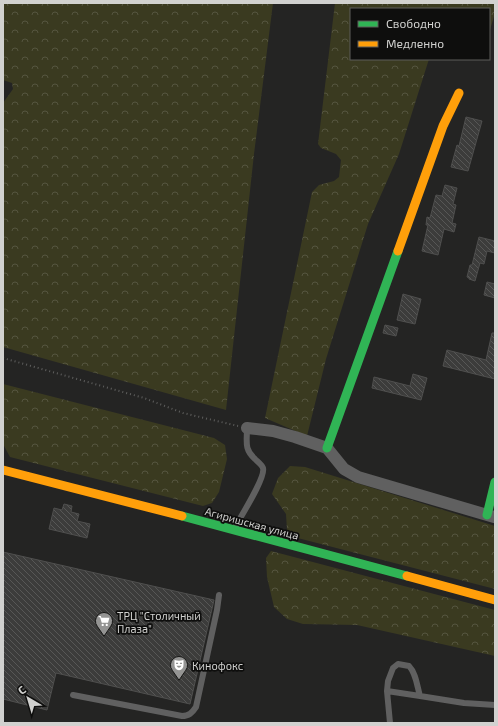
<svg xmlns="http://www.w3.org/2000/svg" width="498" height="726" font-family="'Exo 2',sans-serif">
	<defs>
		<pattern id="forest-crowns" width="20" height="18" patternUnits="userSpaceOnUse"><rect width="20" height="18" fill="#3a3a20"/><path d="M2 6a3 3 0 1 1 6 0M12 15a3 3 0 1 1 6 0" fill="none" stroke="#55553f"/></pattern>
		<pattern id="building-back-hatch" width="6" height="6" patternUnits="userSpaceOnUse"><rect width="6" height="6" fill="#3c3c3b"/><path d="M-1 5l2 2M0 0l6 6M5-1l2 2" fill="none" stroke="#575756"/></pattern>
	</defs>
	<rect width="100%" height="100%" fill="#242423"/>
	<!-- forest -->
	<path fill="url(#forest-crowns)" d="M3 3H273L254 154 226 410 3 347V103L13 89 12 83 3 80Z
		M335 3H495V13L489 33V9H351V59H429L399 154 368 224 326 359 307 436 265 418 312 192 319 185 334 181 339 177 341 160 336 154 321 148 318 144Z
		M3 384 214 438 225 445 227 459 219 492 212 503 203 506 10 457 3 444Z
		M290 466 305 467 495 526V589L290 536 287 530 286 514 272 494 278 478Z
		M271 551 495 610V656L357 625 303 624 287 619 274 607 267 577 266 558Z"/>
	<!-- building -->
	<path fill="url(#building-back-hatch)" stroke="#4f4f4e" d="M466 117 482 121 468 171 451 167 457 145 459 146Z
		M445 185 457 188 453 204 456 205 452 223 456 224 454 232 444 229 438 255 422 251 428 225H426L427 217 430 218 436 195 442 196Z
		M479 237 495 241V253L487 251 484 264 480 263 475 281 469 279V278L467 277 470 265H472Z
		M487 282 495 284V298L484 295Z
		M403 294 421 299 415 324 397 320Z
		M385 325 398 328 396 336 383 333Z
		M492 333H495V379L443 366 447 350 486 360Z
		M413 374 427 378 421 400 372 388 374 377 410 386Z
		M64 504 72 506 71 512 79 514 77 521 90 524 87 538 49 529 54 508 62 510Z
		M3 552 214 600 190 704 56 673 47 710 3 699Z"/>
	<g fill="none" stroke-linecap="round" stroke-linejoin="round">
		<!-- path -->
		<path stroke="#5f5f5e" stroke-width="2" stroke-dasharray="1 3" stroke-linecap="butt" d="M3 358 144 398 183 413 238 426"/>
		<!-- lane -->
		<path stroke="#606060" stroke-width="6" d="M234 529C239 519 266 478 263 468 262 465 258 462 255 459 244 449 247 442 247 428
			M387 691 420 696
			M73 695 182 716C189 716 192 713 196 707L217 610 219 595
			M390 723 387 691 388 681 393 668 398 664 409 666C416 673 417 686 420 696L464 703 495 705"/>
		<!-- street -->
		<path stroke="#606060" stroke-width="12" d="M247 428 273 431 295 437 327 448 344 469 358 477 494 517"/>
		<!-- fast -->
		<path stroke="#30b455" stroke-width="9" d="M327 448 398 251
			M487 515 495 482
			M182 516 407 576"/>
		<!-- slow -->
		<path stroke="#ff9f0a" stroke-width="9" d="M398 251 443 126 459 93
			M3 470 182 516
			M407 576 495 600"/>
	</g>
	<!-- icons -->
	<defs>
		<symbol id="supermarket-pin" viewBox="-11 -11 22 30"><path d="M0 17L-7.5 6A9.5 9.5 0 1 1 7.5 6Z" fill="#949493" stroke="#0e0e0d"/><path d="M-6-5.5h2.5l.6 2H6L4.5 2H-2.5L-4.4-4H-6ZM-1.5 3.2a1.3 1.3 0 1 0 .1 0ZM3 3.2a1.3 1.3 0 1 0 .1 0Z" fill="#fff"/></symbol>
		<symbol id="theatre-pin" viewBox="-11 -11 22 30"><path d="M0 17L-7.5 6A9.5 9.5 0 1 1 7.5 6Z" fill="#949493" stroke="#0e0e0d"/><path d="M-5-5.5Q0-4 5-5.5V0Q5 5 0 6Q-5 5-5 0ZM-3.3-2.5H-1v1.5H-3.3ZM1-2.5H3.3v1.5H1ZM-2.8 1Q0 5.5 2.8 1Z" fill="#fff"/></symbol>
	</defs>
	<g fill-rule="evenodd">
		<use href="#supermarket-pin" x="94" y="611" width="20" height="27"/>
		<use href="#theatre-pin" x="169" y="655" width="20" height="27"/>
	</g>
	<g text-anchor="middle" dominant-baseline="central" stroke-width="3.5" stroke-linejoin="round" paint-order="stroke">
		<!-- street labels -->
		<g font-size="11" fill="#d1d1cf" stroke="#0e0e0d">
			<text transform="translate(252 523) rotate(15)">Агиришская улица</text>
		</g>
		<!-- poi labels -->
		<g font-size="11" fill="#d1d1cf" stroke="#0e0e0d" text-anchor="start">
			<text x="117" y="615">ТРЦ "Столичный<tspan x="117" dy="13">Плаза"</tspan></text>
			<text x="192" y="665">Кинофокс</text>
		</g>
	</g>
	<!-- border -->
	<rect width="498" height="726" fill="none" stroke="#d1d1cf" stroke-width="8"/>
	<!-- legend -->
	<rect x="350" y="8" width="140" height="52" fill="#0e0e0d" stroke="#5c5c5b"/>
	<rect x="358" y="21" width="20" height="6" fill="#30b455" stroke="#5c5c5b"/>
	<text x="386" y="28" font-size="12" fill="#d1d1cf">Свободно</text>
	<rect x="358" y="41" width="20" height="6" fill="#ff9f0a" stroke="#5c5c5b"/>
	<text x="386" y="48" font-size="12" fill="#d1d1cf">Медленно</text>
	<!-- north arrow -->
	<g transform="translate(28 698) rotate(322)" stroke="#0e0e0d" stroke-width="3" paint-order="stroke">
	<path d="M0-3L7 15L0 10L-7 15Z" fill="#d1d1cf"/>
	<text y="-6" font-size="11" font-weight="bold" text-anchor="middle" fill="#d1d1cf">С</text>
	</g>
</svg>
